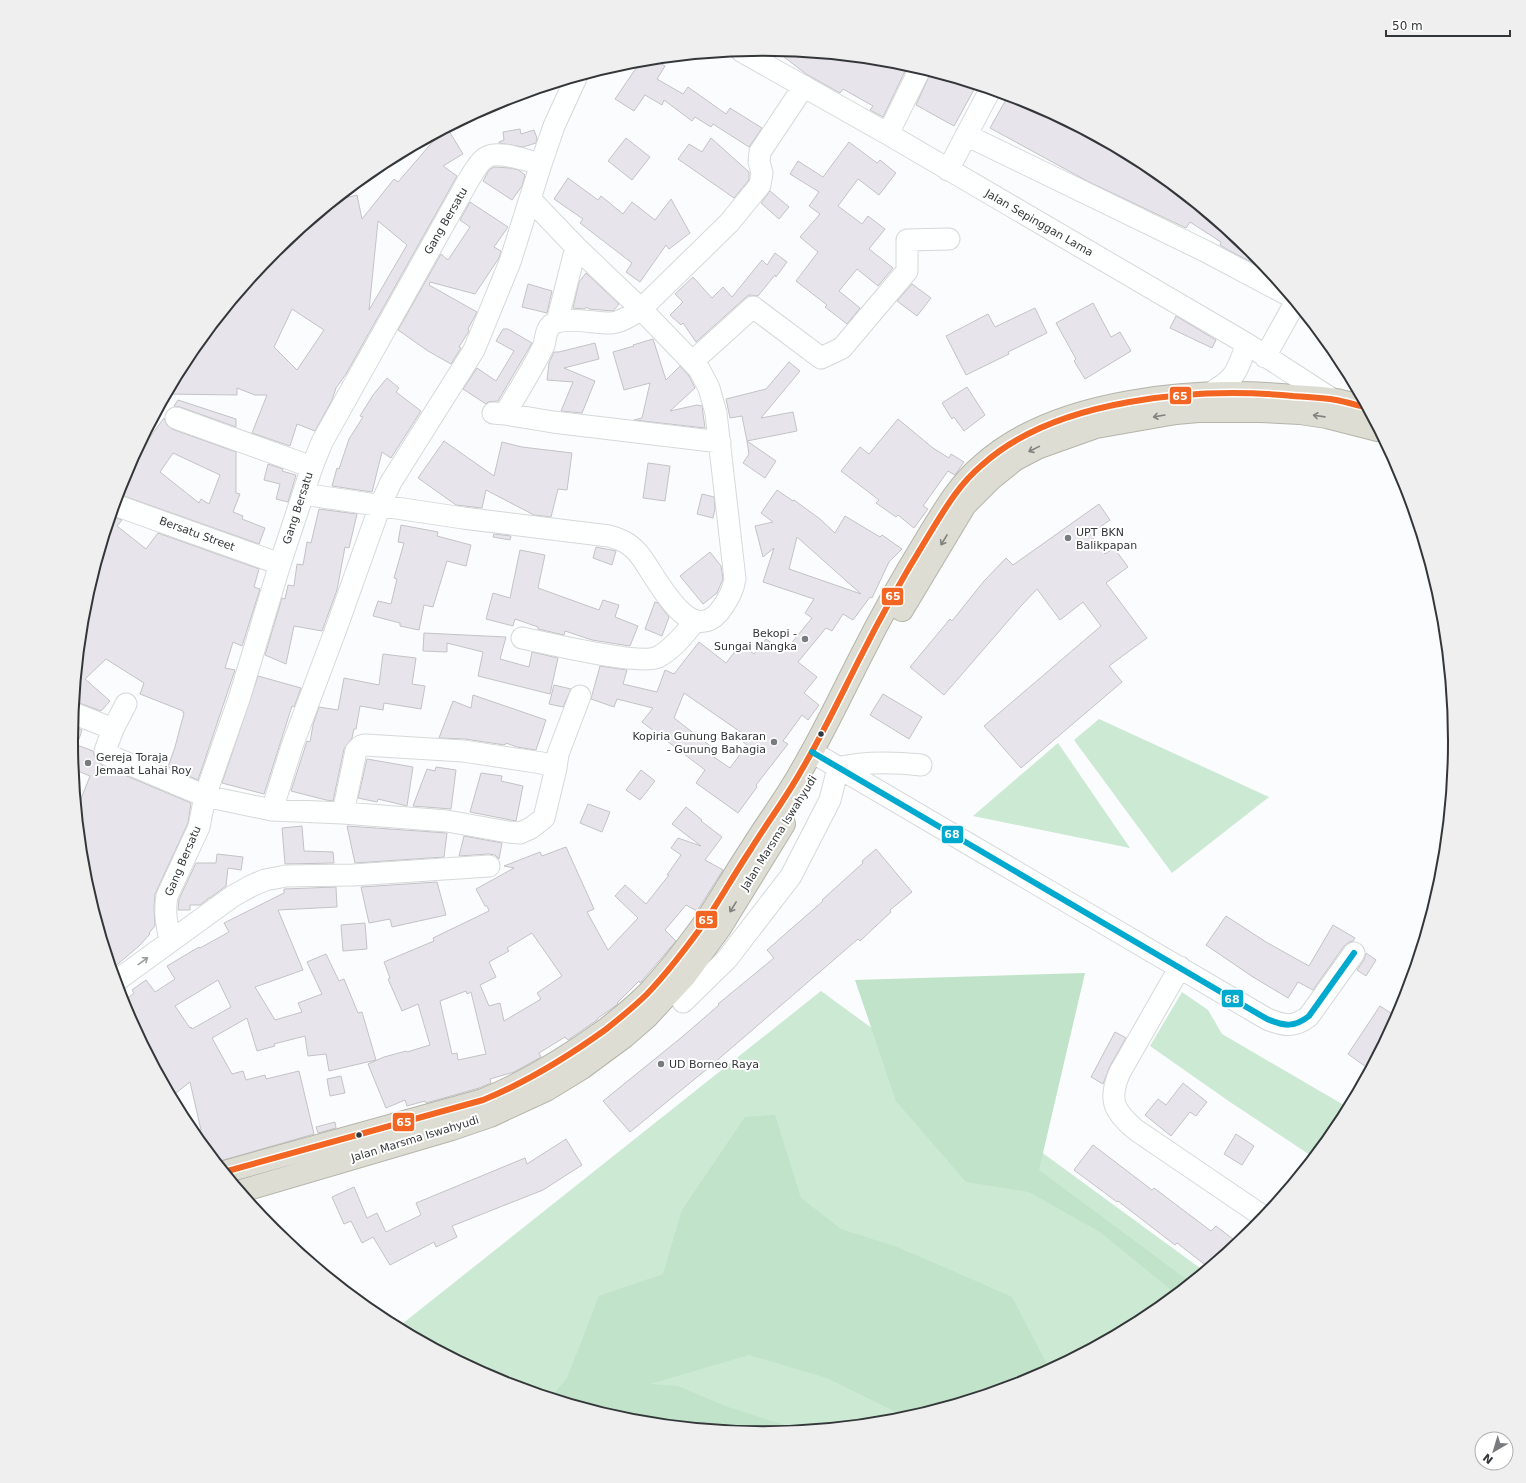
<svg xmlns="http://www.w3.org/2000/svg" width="1526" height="1483" font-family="'DejaVu Sans',sans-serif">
	<rect width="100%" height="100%" fill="#fafcfd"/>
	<!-- green -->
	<path fill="#cce9d4" d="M1099 719 1269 797 1172 873 1074 740Z
		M1058 743 1130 848 973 816Z
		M821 991 1204 1271 1148 1317 1028 1381 898 1421 763 1434 628 1421 498 1381 397 1328Z
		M1182 992 1208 1010 1222 1034 1349 1108 1339 1126 1313 1157 1230 1102 1150 1046Z"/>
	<!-- forest -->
	<path fill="#c0e3ca" d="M1085 973 1039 1170 1190 1282 1176 1294 1100 1232 1029 1192 966 1182 896 1101 855 980Z
		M775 1115 801 1198 841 1229 897 1247 953 1271 1012 1297 1050 1370 1028 1381 908 1418 827 1378 749 1355 650 1384 678 1386 725 1406 800 1430 763 1434 628 1421 551 1397 567 1378 599 1296 663 1274 682 1210 745 1117Z"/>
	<!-- building -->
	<path fill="#e8e4ec" stroke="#c3c3c5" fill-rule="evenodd" d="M775 50 898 62 908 65 883 117 870 110 873 106 843 89 840 93 806 74Z
		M655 60 665 66 657 79 683 94 688 87 726 114 730 108 762 128 749 147 713 124 711 127 695 117 692 121 664 100 662 105 645 95 634 111 615 99 641 61Z
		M931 72 976 86 954 126 916 105Z
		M1008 96 1028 102 1148 166 1253 252 1266 268 1265 269 1228 250 1220 245 1221 242 1190 222 1186 228 1089 182 990 128Z
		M520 129 521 134 534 130 537 138 536 143 523 147 499 143V142L504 140 503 132Z
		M449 131 463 154 443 166 457 176 346 374 336 388 332 400 315 431 297 424 290 446 252 433 267 395H255L237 388V395L167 394 187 357 274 251 337 200 357 195 362 219 394 179 398 182 435 139ZM378 221 407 245 369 310ZM292 309 324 330 297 370 274 347Z
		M626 138 650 157 632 180 608 161Z
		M711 138 749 172V180L734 198 678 159 689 144 702 152Z
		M849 142 877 163 880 160 896 173 879 195 858 179 838 206 862 224 868 216 885 229 869 249 893 268 878 286 857 269 839 291 860 308 847 324 825 307 827 305 796 281 818 252 800 237 820 214 809 206 819 192 790 174 798 161 823 177Z
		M494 167 510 168 519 170 525 175 522 186 512 200 483 181 489 170Z
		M568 178 598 200 601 196 623 214 632 202 655 220 671 199 690 233 669 249 666 245 640 282 626 272 632 263 580 223 583 219 554 199Z
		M770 191 789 207 779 219 761 203Z
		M470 202 508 227 494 247 501 251 499 258 475 294 430 282 429 285 477 312 468 329 469 331 459 347 461 348 451 364 428 351 398 330 441 254 448 260 470 227 460 220Z
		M775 253 787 262 776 277 775 275 758 296 749 295 745 298 696 342 683 323 681 325 670 315 683 302 675 294 693 277 712 298 723 287 732 297 762 260 767 265Z
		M586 273 619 304 613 311 589 309 586 307 585 309 573 308 579 282Z
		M528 284 552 291 547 313 522 307Z
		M912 284 931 298 917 316 897 301Z
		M1093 303 1111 337 1120 332 1131 351 1085 379 1074 361 1076 359 1056 323Z
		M1035 308 1047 333 1008 352 1009 354 966 375 946 336 988 314 995 327Z
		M1176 316 1216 340 1212 348 1170 328Z
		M503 329H508L532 343 498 401 488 402 486 404 463 389 477 368 496 381 514 351 496 341Z
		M653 339 666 380 680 366 689 376 695 388 670 411 697 405 702 406 705 428 634 420 642 418 650 383 624 390 613 352 634 346 633 345Z
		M595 343 599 359 564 368 595 381 582 413 561 411 573 382 547 380 549 363 554 352H559Z
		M789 362 800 371 761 418 793 412 797 431 747 441 742 416 730 418 726 399 766 389Z
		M387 378 399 388 396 392 421 411 391 458 382 452 372 492 332 486 337 468 339 469 349 439 363 417 360 416 373 395Z
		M967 387 985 415 964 431 954 417 952 419 942 403Z
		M178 400 236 419V427L180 407 174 406Z
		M164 418 167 425 172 429 236 452V493L240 494 233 512 243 516 242 519 265 528 259 544 118 494 123 476 144 438 147 441ZM173 453 220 475 209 504 201 499 199 503 160 472Z
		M898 419 933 448 949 458 951 454 964 462 955 475 948 471 923 506 928 509 914 528 898 515 896 517 876 503 879 500 841 471 860 447 869 454Z
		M444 441 494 476 502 442 522 447 572 453 567 490 558 489 551 517 534 515 486 490 482 508 456 505 418 478Z
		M747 441 776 461 765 478 743 463 749 454Z
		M648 463 670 466 665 501 643 498Z
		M268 464 283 469 282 471 296 475 288 502 276 499 280 484 264 480Z
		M777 490 793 501 794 500 820 519 835 533 845 516 880 537 882 535 902 549 889 562 872 598 870 597 853 620 843 614 832 631 826 628 798 662 817 677 804 693 819 705 808 720 802 715 783 741 788 744 756 785 757 787 738 813 696 783 705 770 642 722 653 708 617 699 614 707 591 699 592 695 600 666 627 670 623 684 657 692 665 670 674 674 699 642 726 663 741 644 754 654 766 639 784 652 812 618 805 613 814 599 763 582 774 548 763 557 755 526 773 522 761 513ZM797 537 861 594 789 569ZM684 693 742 733 738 738 747 745 730 768 708 753 713 748 674 718Z
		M702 494 714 497 715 509 713 518 697 514Z
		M1099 504 1110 520 1090 534 1105 554 1114 548 1128 567 1106 583 1147 638 1109 666 1122 682 1021 768 984 726 1101 626 1083 602 1060 620 1037 589 1021 606 944 695 910 667 950 619 952 621 984 581 1006 558 1013 565Z
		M319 509 357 514 349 548 345 547 337 590 322 631 294 626 286 664 265 655 282 598 285 599 288 585 294 586 297 564 303 565 307 542 311 543Z
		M111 516 122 520 117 526 146 549 158 533 259 569 254 587 260 589 242 646 233 642 225 668 235 670 198 780 168 767 175 747 184 713H183V711L140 694 144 683 106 659 85 679 110 701 101 711 74 701 84 606Z
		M401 525 438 532 437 536 471 545 466 566 447 561 433 607 424 605 419 630 400 626V623L373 616 378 601 391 604 397 579 394 578 404 543 398 542Z
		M494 534 511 536 510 540 493 537Z
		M596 547 616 551 612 565 593 558Z
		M520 550 545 555 538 588 599 610 603 600 619 605 615 617 638 626 630 646 592 640 565 631 564 635 538 629V627L515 619 513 626 486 619 493 593 510 598Z
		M710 552 721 566 723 579 717 593 703 604 680 576Z
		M655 602 658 603 669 617 662 636 645 629Z
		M424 633 506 637 500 659 529 667 532 652 558 658 550 694 478 676 483 652 447 643V652L423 651Z
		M383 654 416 658 412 684 425 686 421 709 384 703 383 710 360 706 356 729H354L352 738 344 749 333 801 326 800 291 791 307 741 310 742 313 725 319 707 338 710 344 678 379 685Z
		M258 676 301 688 294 707 292 706 264 794 222 783Z
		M554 685 571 689 563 707 549 704Z
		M883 694 922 717 909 739 870 715Z
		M473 695 546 720 536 750 517 747 506 743 505 745 465 739 439 738 453 701 471 708Z
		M72 726 82 730 77 745 93 751 95 758 103 766 191 803 188 823 155 894 154 908 155 926 149 933 150 934 139 946 112 969 84 876 77 809 90 776 73 769 70 741Z
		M367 759 413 767 407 806 378 799 377 802 358 798Z
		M436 767 456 770 451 809 413 806 427 769 435 771Z
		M641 770 655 781 640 800 626 790Z
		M481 773 502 776 501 781 523 786 516 821 470 812Z
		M588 804 610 812 602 832 580 823Z
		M686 807 702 820 701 821 722 837 705 860 723 870 697 911 686 905 665 930 676 941 640 983 639 981 617 1003 618 1004 598 1018 597 1020 568 1040 565 1037 539 1053 541 1057 514 1072 490 1079 491 1083 479 1088 426 1103 425 1101 407 1106 405 1100 386 1108 368 1064 384 1057 406 1051 407 1052 430 1045 418 1004 402 1011 388 979 390 978 384 962 434 941 433 938 489 911 487 906H485L476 889 514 868 504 866 540 852 542 856 566 847 594 909 587 912 608 950 638 918 615 896 625 885 646 904 669 875H667L681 855 671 848 678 838 701 846 672 824ZM532 933 562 976 537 993 541 999 504 1021 500 1003 489 1006 480 985 496 977 489 962 509 951 507 948ZM466 991 467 994 471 992 486 1054 458 1060 457 1053 452 1054 440 1001Z
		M302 826 304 851 333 852 334 863 285 864 282 828Z
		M347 826 447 833 444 857 355 863Z
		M464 836 502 843 499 859 495 855 489 854 459 856Z
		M876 849 912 892 890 910 891 912 860 941 858 939 707 1069 630 1132 603 1101 682 1037 719 1005 718 1004 774 958 767 950 823 901 822 900 863 863 862 861Z
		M217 854 243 857 241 870 228 868 226 886 210 898H208V899L200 905H190V910H178L179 899 196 863H216Z
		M437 882 446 915 392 927 390 919 369 923 361 887Z
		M336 887 337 907 278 910 303 970 255 987 275 1020 302 1012 298 1003 322 994 307 962 326 954 339 981 344 979 358 1013 362 1012 376 1060 329 1071 326 1054 308 1056 305 1036 274 1044 275 1046 257 1051 247 1018 212 1038 232 1074 243 1071 246 1080 265 1075 266 1079 299 1071 314 1134 217 1162 192 1132 201 1130 190 1082 171 1097 122 1003 134 993 132 990 146 980 155 992 175 979 167 966 199 947 200 948 229 932 224 923 284 893V889ZM218 980 231 1007 192 1029 191 1027 190 1028 175 1006Z
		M1226 916 1266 942 1309 966 1333 925 1355 938 1353 941 1349 942 1344 946 1313 990 1298 982 1288 998 1253 977 1206 945Z
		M365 923 367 949 343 951 341 925Z
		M1366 953 1376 960 1366 976 1357 970 1364 960Z
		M1380 1006 1397 1017 1369 1069 1348 1054Z
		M1115 1032 1126 1038 1110 1066 1103 1084 1091 1077Z
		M341 1076 345 1093 330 1096 327 1079Z
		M1183 1083 1207 1102 1196 1116 1190 1112 1171 1136 1145 1115 1158 1099 1166 1105Z
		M335 1122 336 1128 318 1133 316 1127Z
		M1236 1134 1254 1146 1242 1165 1224 1154Z
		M566 1139 582 1165 543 1190 452 1226 457 1237 436 1247 434 1242 390 1265 373 1237 362 1243 351 1221 344 1224 332 1197 354 1187 367 1218 377 1213 386 1232 421 1215 416 1203 525 1158 527 1164Z
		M1093 1145 1152 1190 1154 1188 1211 1231 1216 1226 1238 1243 1208 1267 1177 1243 1175 1245 1118 1201 1117 1202 1074 1170Z"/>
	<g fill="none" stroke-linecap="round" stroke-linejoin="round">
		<defs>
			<path id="minor" d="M741 51 888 134 1247 344 1335 401
				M888 134 920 69
				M966 135 1205 251 1288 295
				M948 170 990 90
				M557 322 576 247
				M1265 357 1295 303
				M692 362 753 307 821 358 842 348 907 271V240L949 239
				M1204 401C1210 390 1222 388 1230 379 1239 370 1242 355 1247 344
				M493 413 505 414 553 422 720 442
				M505 414C518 391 533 369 544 345 546 338 545 331 551 325 563 315 596 324 611 323 622 322 632 315 641 309L729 223 760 185 762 173 759 162 760 152 804 86
				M176 418 312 467
				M303 494 463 518 609 536C622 540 628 542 638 553 654 571 687 648 719 612 727 602 733 592 735 579L716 413 709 388 699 369 641 309 576 247 530 199
				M115 505 280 564
				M522 638C547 643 639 666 658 657 673 649 685 634 695 621
				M73 713 113 729 105 751 108 755 205 796 272 810 343 813 356 751 361 746 365 745 463 751 542 763 556 768 558 754 580 696
				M113 729 126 704
				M812 752 1267 1019C1284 1026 1294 1028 1309 1016L1354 953
				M272 810 292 746 336 629 380 506 391 482 474 350 510 262 541 164 554 126 576 78
				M343 813 447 821 508 832 520 833 531 828 544 818 556 768
				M170 941C167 925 164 912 167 896L199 827 205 796 239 699 280 564 312 467 322 442 468 181C473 173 478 163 485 158 498 149 527 161 541 164
				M1180 967 1120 1072C1108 1099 1113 1111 1136 1130L1264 1217
				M116 981 233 896 251 886 265 880 286 876 353 875 489 866
				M683 1002 727 959 791 876 830 800 838 768C865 761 893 762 921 765"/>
			<path id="highway" d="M902 610 965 505 991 479 1016 459 1037 448 1096 427 1176 413 1198 411H1261L1300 413 1327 417 1378 430
				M224 1172 483 1100C527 1082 566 1058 605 1030 620 1018 634 1007 647 994 668 972 687 947 705 922 721 898 735 873 751 849 767 823 786 798 801 771 823 734 841 695 861 656 881 616 903 577 927 538 943 512 958 485 982 465 1056 398 1197 387 1293 396 1307 397 1322 397 1336 400 1346 402 1356 405 1366 407
				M241 1191 452 1129 490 1116 546 1090 582 1068 624 1037 646 1018 685 976 720 928 784 824"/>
		</defs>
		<!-- minor casing -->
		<use href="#minor" stroke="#d6d8d9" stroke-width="23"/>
		<!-- highway casing -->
		<use href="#highway" stroke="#b5b4aa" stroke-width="24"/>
		<!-- minor -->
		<use href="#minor" stroke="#feffff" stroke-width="21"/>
		<!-- highway -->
		<use href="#highway" stroke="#deddd3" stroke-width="22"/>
		<defs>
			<path id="bus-1" d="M224 1172 483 1100C527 1082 566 1058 605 1030 620 1018 634 1007 647 994 668 972 687 947 705 922 721 898 735 873 751 849 767 823 786 798 801 771 823 734 841 695 861 656 881 616 903 577 927 538 943 512 958 485 982 465 1056 398 1197 387 1293 396 1307 397 1322 397 1336 400 1346 402 1356 405 1366 407"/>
			<path id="bus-2" d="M812 752 1267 1019C1284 1026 1294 1028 1309 1016L1354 953"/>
		</defs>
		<!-- bus-1 casing -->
		<use href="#bus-1" stroke="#fff" stroke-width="9"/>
		<!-- bus-2 casing -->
		<use href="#bus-2" stroke="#fff" stroke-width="9"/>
		<!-- bus-1 -->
		<use href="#bus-1" stroke="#f26522" stroke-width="6"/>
		<!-- bus-2 -->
		<use href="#bus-2" stroke="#00a9ce" stroke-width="6"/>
	</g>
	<!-- one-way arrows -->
	<defs><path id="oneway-shaft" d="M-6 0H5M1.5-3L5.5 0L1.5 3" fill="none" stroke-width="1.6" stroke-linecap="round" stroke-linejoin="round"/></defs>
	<g stroke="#80827e">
		<use href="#oneway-shaft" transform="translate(1159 416) rotate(170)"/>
		<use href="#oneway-shaft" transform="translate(1319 416) rotate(-172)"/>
		<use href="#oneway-shaft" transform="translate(1034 449) rotate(154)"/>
		<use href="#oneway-shaft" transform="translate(944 540) rotate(121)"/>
		<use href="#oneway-shaft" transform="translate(733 907) rotate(122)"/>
	</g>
	<use stroke="#999b9c" href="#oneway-shaft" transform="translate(143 961) rotate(-36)"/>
	<!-- markers -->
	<g fill="#797c7e" stroke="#fff" stroke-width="1.5">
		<circle cx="1068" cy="538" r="4"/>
		<circle cx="805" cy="639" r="4"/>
		<circle cx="774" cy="742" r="4"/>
		<circle cx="88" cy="763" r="4"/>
		<circle cx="661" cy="1064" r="4"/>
	</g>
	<g fill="#343739" stroke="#fff" stroke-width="1.5">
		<circle cx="821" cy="734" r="3.5"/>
		<circle cx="359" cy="1135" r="3.5"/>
	</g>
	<g text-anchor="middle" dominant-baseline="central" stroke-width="4" stroke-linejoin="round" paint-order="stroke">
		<!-- street labels -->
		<g font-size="11" fill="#343739" stroke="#fff">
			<text transform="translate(446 221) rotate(-60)">Gang Bersatu</text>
			<text transform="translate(1039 223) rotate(30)">Jalan Sepinggan Lama</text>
			<text transform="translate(298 508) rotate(-72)">Gang Bersatu</text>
			<text transform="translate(197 534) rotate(20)">Bersatu Street</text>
			<text transform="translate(779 833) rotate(-58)">Jalan Marsma Iswahyudi</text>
			<text transform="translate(183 861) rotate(-67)">Gang Bersatu</text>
			<text transform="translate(415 1139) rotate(-17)">Jalan Marsma Iswahyudi</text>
		</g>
		<!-- poi labels -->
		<g font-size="11" fill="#343739" stroke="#fff" text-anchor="start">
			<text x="1076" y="532">UPT BKN<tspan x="1076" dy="13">Balikpapan</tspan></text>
			<text x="797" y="633" text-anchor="end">Bekopi -<tspan x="797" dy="13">Sungai Nangka</tspan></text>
			<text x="766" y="736" text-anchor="end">Kopiria Gunung Bakaran<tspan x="766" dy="13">- Gunung Bahagia</tspan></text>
			<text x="96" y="757">Gereja Toraja<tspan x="96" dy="13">Jemaat Lahai Roy</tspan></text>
			<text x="669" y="1064">UD Borneo Raya</text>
		</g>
	</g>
	<!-- crop -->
	<path d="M0 0H1526V1483H0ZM78 741a685 685 0 1 1 1370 0a685 685 0 1 1-1370 0Z" fill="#efefef" fill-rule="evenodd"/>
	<path fill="none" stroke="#343739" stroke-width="2" d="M78 741a685 685 0 1 1 1370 0a685 685 0 1 1-1370 0Z"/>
	<g stroke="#fff" stroke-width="1.5">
		<rect x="1169" y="386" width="23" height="19" rx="4" fill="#f26522"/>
		<rect x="881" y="587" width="23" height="19" rx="4" fill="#f26522"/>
		<rect x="941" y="825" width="23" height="19" rx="4" fill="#00a9ce"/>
		<rect x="695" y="910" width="23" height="19" rx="4" fill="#f26522"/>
		<rect x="1221" y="989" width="23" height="19" rx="4" fill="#00a9ce"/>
		<rect x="392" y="1112" width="23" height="20" rx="4" fill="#f26522"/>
	</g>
	<g font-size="11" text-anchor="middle" font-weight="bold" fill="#fff">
		<text x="1180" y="400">65</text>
		<text x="893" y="600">65</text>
		<text x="952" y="838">68</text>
		<text x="706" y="924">65</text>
		<text x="1232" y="1003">68</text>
		<text x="404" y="1126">65</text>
	</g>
	<!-- north arrow -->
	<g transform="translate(1494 1451) rotate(218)"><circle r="19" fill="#ffffff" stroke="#aeafb0"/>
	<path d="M0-3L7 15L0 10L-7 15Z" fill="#797c7e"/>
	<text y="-6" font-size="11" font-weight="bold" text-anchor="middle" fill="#343739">N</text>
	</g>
	<!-- scale -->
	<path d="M1386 30v6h124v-6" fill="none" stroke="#343739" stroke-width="2"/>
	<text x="1392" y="30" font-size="12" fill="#343739" stroke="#ffffff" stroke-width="3" paint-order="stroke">50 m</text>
</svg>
